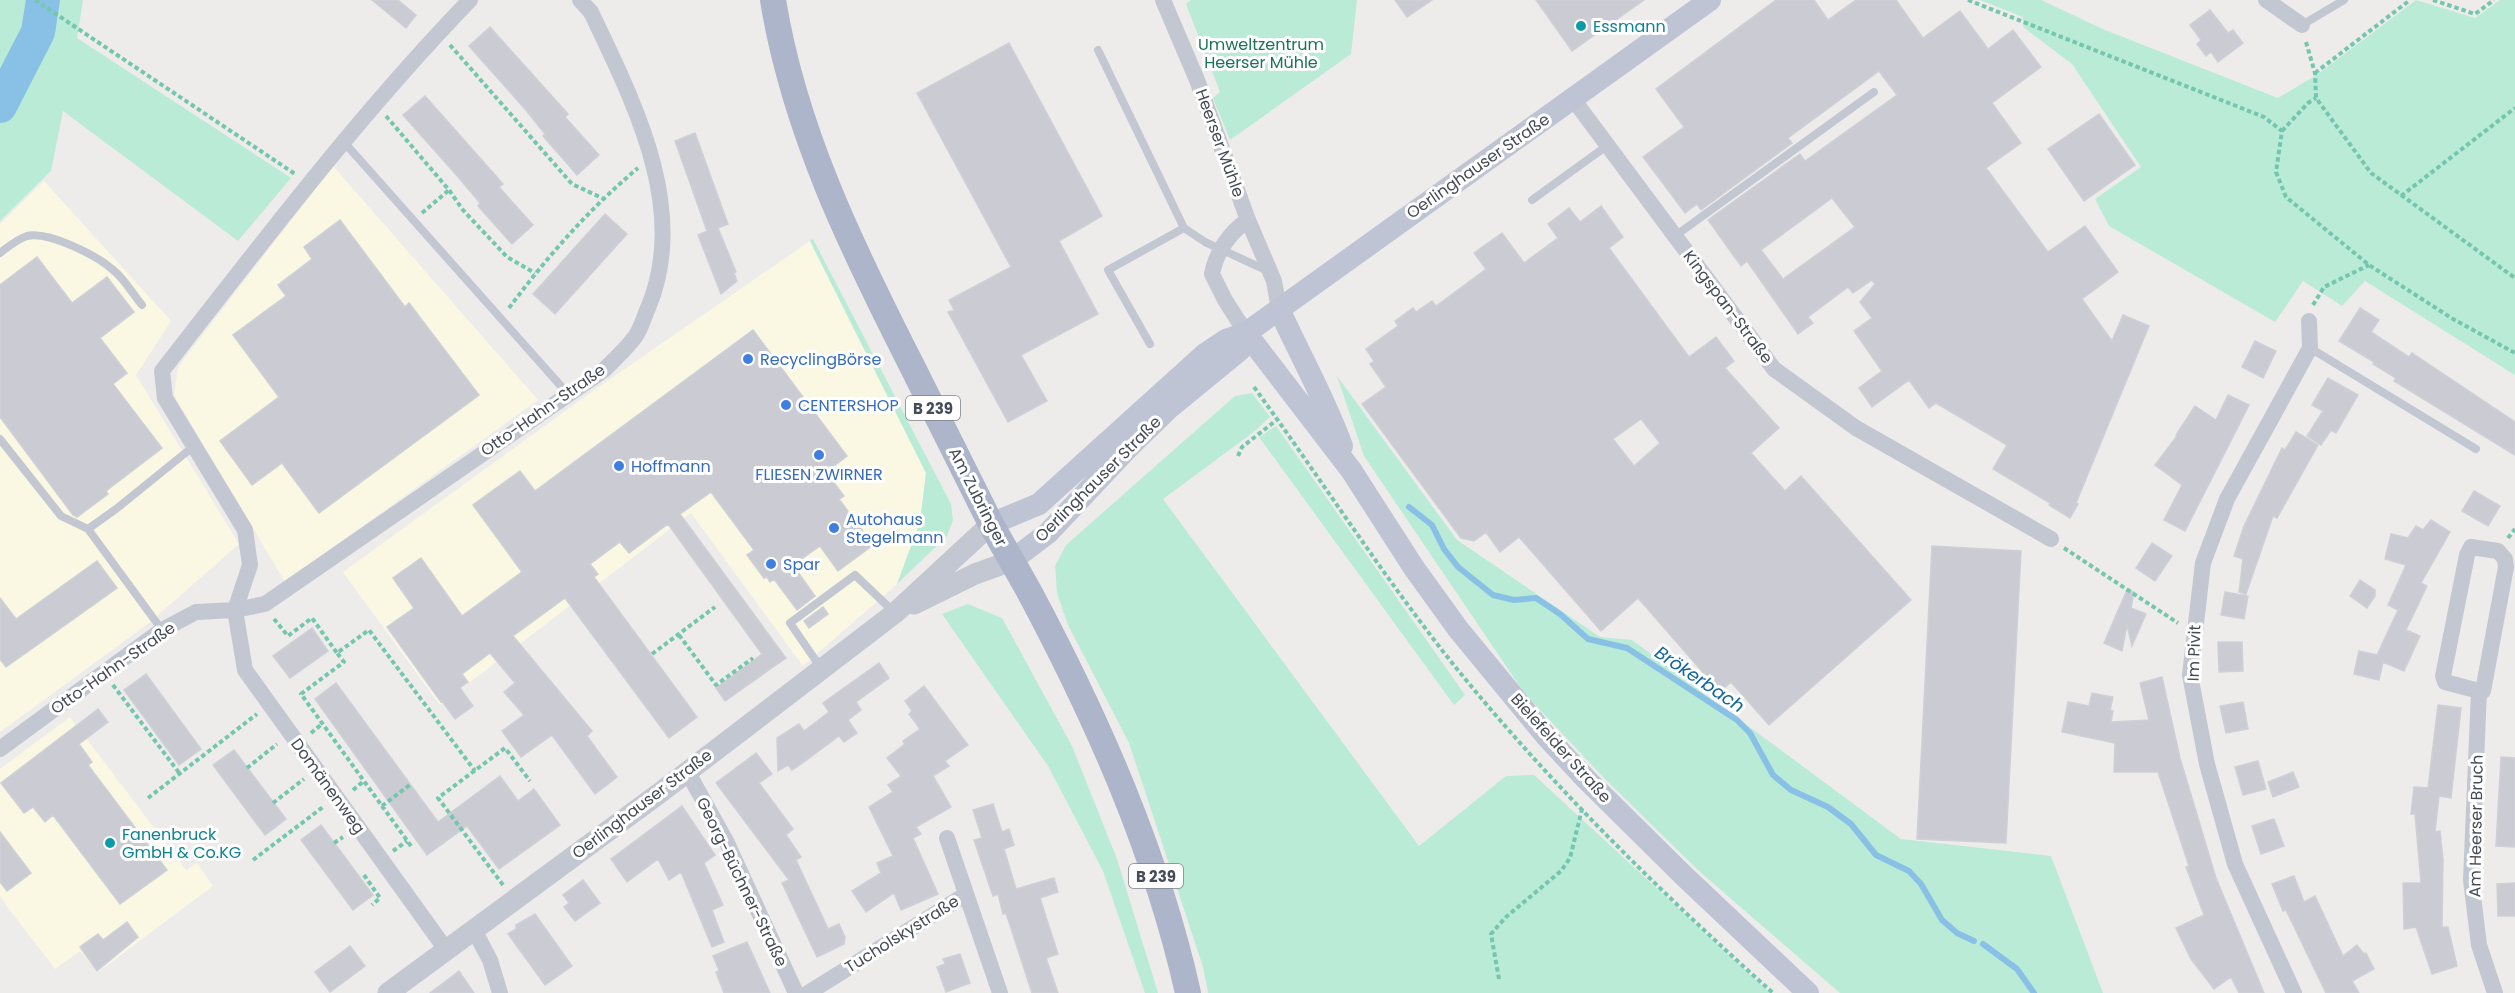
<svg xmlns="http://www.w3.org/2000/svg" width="2515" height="993" font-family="Poppins,sans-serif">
	<rect width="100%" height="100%" fill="#eeeceb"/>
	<!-- commercial -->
	<path fill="#faf8e3" d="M333 166 538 400 285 582 174 395 178 367Z
		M44 181 171 321 136 375 239 544 149 623 0 732V224Z
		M810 241 926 473 920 522 897 584 803 666 691 513 440 705 343 572 593 391Z
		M70 717 186 870 197 863 213 886 98 972 80 951 55 969 0 897V769Z"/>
	<!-- green -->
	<path fill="#baebd6" d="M0 0H83L77 38 291 178 238 241 63 111 51 171 0 221Z
		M1191 0H1357L1351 54 1230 140 1213 98 1220 92 1186 4Z
		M1980 0H2041L2105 30 2278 98 2318 74 2416 0 2475 18 2500 0H2515V375L2365 281 2342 306 2303 281 2275 322 2109 226 2095 199 2141 167 2072 64 2023 27V17Z
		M813 239 951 504 953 520 947 536 897 584 920 522 926 473 810 241Z
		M1337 376 1457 540 1600 637 1632 640 1901 839 2051 856 2103 993H1840L1700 872 1604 778 1525 694 1364 456Z
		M1252 393 1270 417 1255 431 1163 499 1419 846 1506 776 1534 775 1770 993H1208L1203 967 1129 743 1068 625 1057 593 1055 566 1066 545 1235 396Z
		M1276 426 1465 695 1454 705 1259 437Z
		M968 604 1002 618 1072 746 1117 859 1158 993H1145L1103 871 1048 766 942 614Z"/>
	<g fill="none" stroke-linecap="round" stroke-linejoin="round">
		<!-- stream -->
		<path stroke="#89c1e6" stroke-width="6" d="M1409 507 1432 525 1444 549 1458 567 1493 595 1514 600 1536 598 1560 614 1588 639 1627 648 1737 720 1750 733 1773 775 1791 790 1828 807 1851 824 1876 855 1909 871 1921 884 1942 920 1957 933 1974 941
			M1983 944 2017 969 2034 993"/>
		<!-- river -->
		<path stroke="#89c1e6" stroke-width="34" d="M0 106 38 32 43 0"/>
	</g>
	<!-- building -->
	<path fill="#cbccd3" stroke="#cfd0d7" stroke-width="1.5" fill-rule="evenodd" d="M372 0H398L416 15 406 28Z
		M1395 0H1432L1407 17Z
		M1536 0H1644L1572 51Z
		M1776 0H1814L1828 20 1856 0H1896L1923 38 1960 11 1988 49 2013 30 2041 67 1992 103 2021 143 1986 168 2048 252 2085 226 2118 272 2082 299 2112 341 2123 315 2149 326 2076 503 2078 504 2070 518 2049 505 2050 503 1993 469 2007 445 1936 403 1929 408 1909 380 1872 407 1859 388 1882 371 1854 331 1872 318 1860 302 1875 284 1872 280 1853 293 1848 287 1808 317 1813 323 1798 334 1747 261 1741 266 1708 220 1800 154 1805 161 1897 95 1879 71 1788 138 1792 143 1701 210 1697 204 1685 213 1643 157 1684 127 1656 89ZM1832 198 1855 227 1783 279 1761 250Z
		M2210 10 2228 33 2233 30 2243 43 2218 62 2211 52 2206 56 2197 44 2201 40 2190 25Z
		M490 27 568 114 565 117 599 155 577 175 543 136 545 134 525 109 469 46Z
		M1009 43 1102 216 1059 241 1098 314 1021 355 1047 401 1008 422 948 312 954 310 949 300 1011 267 917 93Z
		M425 96 503 184 499 187 533 225 512 244 478 206 480 203 459 178 403 115Z
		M2099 114 2135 165 2084 201 2048 149Z
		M695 133 728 224 718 228 736 272 734 273 737 281 721 294 698 235 707 231 675 141Z
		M1601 206 1623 237 1609 248 1689 357 1716 337 1734 361 1725 368 1779 428 1751 453 1785 491 1801 476 1911 600 1769 725 1731 682 1720 692 1638 598 1601 631 1519 537 1500 552 1486 532 1474 541 1461 538 1362 404 1386 387 1370 364 1374 361 1366 349 1398 326 1395 321 1413 308 1416 312 1432 301 1436 306 1486 269 1474 253 1502 233 1524 263 1558 238 1548 224 1569 208 1580 222ZM1641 419 1660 443 1634 466 1613 439Z
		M605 214 627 234 555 314 533 294Z
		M340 220 405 307 409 303 479 395 319 513 282 463 252 485 220 441 279 397 233 335 286 296 278 285 312 259 304 247Z
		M37 257 72 303 107 277 134 312 100 338 127 373 113 384 162 448 106 491 108 494 77 517 73 515 0 417V285Z
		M2360 308 2379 320 2371 332 2409 357 2412 353 2515 422V455L2394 381 2396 378 2373 364 2374 362 2339 341Z
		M753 330 847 456 826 472 844 496 839 499 873 545 838 571 820 546 793 565 815 596 797 610 774 579 770 582 767 577 764 578 747 555 754 550 711 492 680 514 786 658 725 701 716 688 762 654 668 524 629 553 620 542 590 564 598 574 594 577 697 717 669 738 565 598 513 636 592 731 587 736 617 777 595 794 552 735 521 757 502 731 524 715 504 692 515 683 490 653 462 674 468 682 460 688 473 706 455 719 442 701 441 702 387 627 414 608 393 578 421 558 462 616 522 572 473 505 520 471 535 491Z
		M2255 341 2276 351 2263 378 2242 367Z
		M2328 378 2358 395 2336 433 2331 430 2321 445 2307 436 2323 411 2312 405Z
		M2228 395 2249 405 2185 531 2164 520 2182 485 2155 465 2177 436 2176 435 2195 406 2216 420Z
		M2296 432 2318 445 2277 518 2273 516 2246 594 2239 592 2243 559 2234 556 2244 526 2282 448 2285 450Z
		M2474 491 2500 506 2488 526 2462 511Z
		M2431 520 2450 532 2421 583 2427 586 2406 630 2420 636 2404 671 2383 662 2379 680 2354 674 2359 651 2377 655 2398 610 2388 605 2406 565 2385 559 2391 534 2408 538 2416 526 2423 530Z
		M2152 543 2172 556 2155 581 2136 568Z
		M1932 546 2021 551 2006 843 1917 839Z
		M97 561 117 588 6 667 0 659V598L16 619Z
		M2360 580 2375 590V596L2367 608 2350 596Z
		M2127 590 2134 592 2131 608 2146 614 2132 646 2127 625 2122 651 2104 643Z
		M2225 592 2248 596 2244 619 2221 615Z
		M823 607 828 614 809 628 804 621Z
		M312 628 328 651 290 678 273 656Z
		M2218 642H2242L2243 671 2219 672Z
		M879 663 889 678 856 702 861 710 848 720 857 733 844 742 839 736 797 767 792 770 788 765 778 771 777 738 799 724 804 731 829 712 823 703Z
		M146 674 201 749 179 765 124 690Z
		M2162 677 2180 758 2216 878 2264 993H2239L2231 977 2214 989 2191 959 2176 928 2204 915 2186 867 2189 866 2158 772H2114L2115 743 2062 732 2068 702 2089 706 2092 693 2113 697 2110 710 2113 711 2111 722 2149 720 2140 683Z
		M336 683 438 822 500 776 518 801 534 789 560 825 499 869 467 826 427 855 315 699Z
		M924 686 968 745 945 761 949 766 933 776 951 807 916 827 921 834 913 838 938 894 901 910 894 893 866 912 852 891 881 873 877 863 893 856 869 807 893 792 888 785 901 776 887 758 905 744 903 741 920 729 909 714 912 711 905 701Z
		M2243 702 2248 729 2226 733 2220 706Z
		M2438 705 2461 708 2451 798 2439 796 2435 832 2440 831 2443 860 2442 927H2448L2457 966 2432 974 2416 927 2404 929 2403 883H2421L2415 814H2411L2414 787 2428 788Z
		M98 709 108 722 79 744 92 762 88 765 167 870 120 904 53 815 45 822 33 807 24 813 1 783Z
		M234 750 286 819 265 835 213 765Z
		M756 753 772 774 759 783 793 829 786 835 801 857 796 860 824 920 828 929 839 924 845 937 844 944 817 957 782 883 789 880 716 783Z
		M2501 757 2515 758V847L2496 846Z
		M2258 761 2266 789 2243 795 2235 767Z
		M2293 772 2299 787 2273 797 2268 782Z
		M993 804 1002 832 1009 829 1014 845 1004 849 1016 889 1054 878 1058 892 1040 898 1058 954 1046 958 1058 993H1032L1006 913 1003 914 998 894 993 896 974 840 982 838 973 810Z
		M682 806 715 855 704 863 723 905 712 910 724 942 712 947 681 872 669 880 658 859 627 882 611 859Z
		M2274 819 2284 846 2261 854 2252 826Z
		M321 825 373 895 353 910 301 840Z
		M0 832 31 873 7 891 0 882Z
		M2294 876 2304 902 2315 896 2343 956 2357 945 2364 954 2366 953 2374 969 2352 981 2359 993H2326L2286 910 2283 911 2272 884Z
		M583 880 600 903 575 921 564 907 569 903 563 895Z
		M2515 883V916H2498L2497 884Z
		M535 914 572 966 545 985 508 934 516 929V925Z
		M127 922 138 937 97 971 80 947 98 934 103 940Z
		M747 942 770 993H724L716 972 719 970 713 956Z
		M350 946 365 966 330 992 315 972Z
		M960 954 970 983 946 992 937 967 945 964 943 959Z
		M459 971 474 993H430Z"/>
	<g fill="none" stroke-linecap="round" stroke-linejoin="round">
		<!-- path -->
		<path stroke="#74c6ae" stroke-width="4" stroke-dasharray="4.5 3" stroke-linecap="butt" d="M35 0 295 174
			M1968 0 2264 117 2282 131 2276 172 2286 197 2369 265 2453 319 2515 353
			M2433 0 2475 14 2494 0
			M2306 42 2315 73 2316 98 2371 173 2515 278
			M450 45 572 184 602 198
			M2315 73 2410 0
			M386 116 449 190 463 210 507 257 535 273
			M2282 131 2308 103 2316 98
			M2401 196 2515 108
			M422 213 449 190
			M2313 305 2324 287 2369 265
			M509 308C547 257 589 209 638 168
			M1254 387C1321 479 1382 575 1453 664 1549 783 1659 891 1773 993
			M1238 456 1242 447 1278 419
			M2508 538 2515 529
			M2064 548 2178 623
			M274 619 288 636 312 618 337 653
			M679 635 716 685 753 658
			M652 654 715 607
			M113 685 180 774
			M311 733 322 724
			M247 768 277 744
			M353 790 364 781
			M148 798 257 714
			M273 803 304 779
			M382 806 411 784
			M334 843 343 837
			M411 846 301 694 344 662 337 653 369 630 475 771
			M393 851 407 841
			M253 860 323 807
			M364 875 380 898 372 905
			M503 885 438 798 505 748 530 781
			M1499 979 1491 934 1506 917 1561 871 1570 858 1582 809"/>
		<!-- service -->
		<path stroke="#c2c7d2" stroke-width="8" d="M2302 25 2344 0
			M1098 50 1184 228
			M343 141 568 394
			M1532 200 1608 145
			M1675 236 1874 92
			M0 253C8 247 17 239 27 236 48 231 96 255 112 269 124 278 132 293 142 305
			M1150 344 1108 270 1184 228 1205 242 1268 271
			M2310 348 2476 449
			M0 439 61 516 88 529
			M162 630 88 529 116 509 194 446
			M821 668 790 623 855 575 895 613"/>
		<!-- minor -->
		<path stroke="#c2c7d2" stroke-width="16" d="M1163 0 1197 80 1248 220 1274 281 1279 309
			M2266 0 2302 25
			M1573 99 1774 369 1856 428 2051 539
			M1246 333 1225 300 1212 274C1216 252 1230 232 1248 220
			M2479 691 2445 682 2443 676 2467 555 2471 547 2498 551 2505 559 2506 567 2483 691H2479L2471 880 2479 945 2495 993
			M0 749 162 630 196 612 235 610 265 604 604 370C614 360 626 349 635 337 641 329 644 317 648 308 690 209 633 101 591 12L580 0
			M687 771 727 843 796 993
			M947 838 1000 993
			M474 930 490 960 500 993
			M447 951 245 670 235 610 250 565 245 530 165 398 162 371C261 244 358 116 470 0
			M808 993 965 895
			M2294 993 2235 864 2207 764 2190 675 2203 563 2227 499 2310 348 2309 321"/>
		<!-- tertiary -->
		<path stroke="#c2c7d2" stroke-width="21" d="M914 604 975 574 1011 561
			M388 993 661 792 895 613 991 524"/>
		<!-- secondary -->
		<path stroke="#bec4d4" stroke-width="22" d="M1279 309C1300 355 1325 399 1342 446
			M1246 333 1351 470 1414 568 1458 629 1546 736 1586 779 1683 875 1808 993
			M991 524 1039 504 1205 354 1226 340 1246 333 1710 0
			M1011 561 1048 533 1128 448 1168 409 1240 350 1246 333"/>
		<!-- primary -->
		<path stroke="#acb5c9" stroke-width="26" d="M773 0C794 130 852 248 911 364 938 417 964 471 991 524 1004 548 1018 571 1031 595 1098 721 1157 854 1188 993"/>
	</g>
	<!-- markers -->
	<g fill="#0f9aa8" stroke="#fff" stroke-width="2">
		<circle cx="1581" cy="26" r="6"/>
		<circle cx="110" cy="843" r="6"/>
	</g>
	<g fill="#3f7fe0" stroke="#fff" stroke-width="2">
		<circle cx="748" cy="359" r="6"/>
		<circle cx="786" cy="405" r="6"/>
		<circle cx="819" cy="455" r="6"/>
		<circle cx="619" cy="466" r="6"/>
		<circle cx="834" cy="528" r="6"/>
		<circle cx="771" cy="564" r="6"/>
	</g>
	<g text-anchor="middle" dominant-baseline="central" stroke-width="6" stroke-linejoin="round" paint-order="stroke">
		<!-- shield labels -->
		<g fill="#fff" stroke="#7d8189" stroke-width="1.5">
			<rect x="906" y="396" width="54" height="24" rx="4.5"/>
			<rect x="1129" y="864" width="54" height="24" rx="4.5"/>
		</g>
		<g font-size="15" font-weight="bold" fill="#454b57">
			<text x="933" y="408">B 239</text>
			<text x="1156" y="876">B 239</text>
		</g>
		<!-- culture labels -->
		<g font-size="16" fill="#0d838f" stroke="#fff" text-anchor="start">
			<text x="1593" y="26">Essmann</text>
			<text x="122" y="834">Fanenbruck<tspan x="122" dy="18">GmbH &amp; Co.KG</tspan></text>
		</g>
		<!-- park labels -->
		<g font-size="16" fill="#1b7358" stroke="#fff">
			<text x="1261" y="44">Umweltzentrum<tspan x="1261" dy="18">Heerser Mühle</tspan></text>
		</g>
		<!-- street labels -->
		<g font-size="16" fill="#454b57" stroke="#fff">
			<text transform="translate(1220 143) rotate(70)">Heerser Mühle</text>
			<text transform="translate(1478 166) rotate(-35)">Oerlinghauser Straße</text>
			<text transform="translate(1728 307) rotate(53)">Kingspan-Straße</text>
			<text transform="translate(543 410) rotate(-35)">Otto-Hahn-Straße</text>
			<text transform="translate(1098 479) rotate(-45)">Oerlinghauser Straße</text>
			<text transform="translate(978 497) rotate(63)">Am Zubringer</text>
			<text transform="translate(2194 653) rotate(-88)">Im Pivit</text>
			<text transform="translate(113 668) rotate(-35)">Otto-Hahn-Straße</text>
			<text transform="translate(1561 748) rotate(48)">Bielefelder Straße</text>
			<text transform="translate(328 786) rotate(54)">Domänenweg</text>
			<text transform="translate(642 804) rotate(-37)">Oerlinghauser Straße</text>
			<text transform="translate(2476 826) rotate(-89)">Am Heerser Bruch</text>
			<text transform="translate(742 882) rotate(64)">Georg-Büchner-Straße</text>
			<text transform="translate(902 934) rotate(-32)">Tucholskystraße</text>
		</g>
		<!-- shop labels -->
		<g font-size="16" fill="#366cbe" stroke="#fff" text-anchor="start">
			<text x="760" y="359">RecyclingBörse</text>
			<text x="798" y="405">CENTERSHOP</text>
			<text x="631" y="466">Hoffmann</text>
			<text x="819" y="474" text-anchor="middle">FLIESEN ZWIRNER</text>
			<text x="846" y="519">Autohaus<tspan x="846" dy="18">Stegelmann</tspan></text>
			<text x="783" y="564">Spar</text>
		</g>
		<!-- water labels -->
		<g font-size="18" font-style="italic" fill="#13659b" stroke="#fff">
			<text transform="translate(1700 679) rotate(34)">Brökerbach</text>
		</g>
	</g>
</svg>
